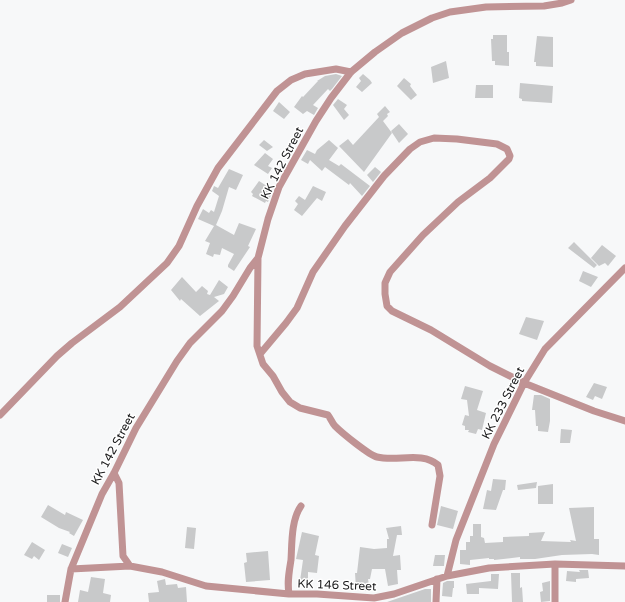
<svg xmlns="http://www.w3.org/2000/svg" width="625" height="602" font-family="'Varela Round',sans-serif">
	<rect width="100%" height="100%" fill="#f7f8f9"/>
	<!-- building -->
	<path fill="#c8c9ca" d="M493 35H507V52H509V66L495 65V61H492L491 39H493Z
		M537 36 553 37V67L536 66V62H534Z
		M446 61 449 78 433 83 431 67Z
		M336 74 342 76 332 89 330 91 328 89 313 105 318 108 314 115 307 111 303 114 294 107 302 96 303 97 318 81H317L325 76Z
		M363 74 370 80 372 83 362 92 356 87 361 81 359 78Z
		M404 78 411 84 410 86 417 95 411 100 397 86Z
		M520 83 553 86 552 103 522 101V99L519 98Z
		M476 85H493V98H475Z
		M338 99 347 105 344 109 349 115 344 120 333 105Z
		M279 102 290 112 284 119 273 111Z
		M385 106 390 112 387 114 388 116 383 121 392 133 364 172 339 146 348 139 353 145 379 117 377 114Z
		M399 124 408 134 399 143 391 131Z
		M264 140 273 147 267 151 259 145Z
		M329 140 338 148 329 160 339 166 341 164 370 186 362 196 350 183 349 185 325 167 322 171 310 160 308 164 301 160 307 150 315 154 317 150Z
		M265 153 273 159 268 166 272 168 268 174 254 165Z
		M375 167 381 172 373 182 367 175Z
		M229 169 243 175 236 190 229 187 222 211 216 225 234 235 239 223 256 229 248 246 250 247 234 271 228 267V265L234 254 222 248 220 255 214 254 213 257 206 254 210 243 205 241 214 226 198 219 203 209 209 213 211 210 214 212 219 196 212 191 214 186 218 188Z
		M259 181 273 190 268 202 266 201 265 203 252 196 253 194 251 192Z
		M313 186 326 192 322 201 317 198 302 216 294 210 298 204 295 201 299 196 305 200Z
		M574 242 597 265 594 268 568 248Z
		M602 245 616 256 608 266 605 263 599 266 591 258Z
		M583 271 598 277 591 287 579 281Z
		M182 277 196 292 202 286 208 291 207 294 210 295 219 280 228 287 224 294 214 297 219 301 200 316 181 299 180 301 171 290Z
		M526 317 544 321 537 340 519 334Z
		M594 383 607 387 602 399 595 396 593 400 586 397Z
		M465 386 483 391 477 410 486 413 482 430 478 429 476 434 468 432 469 430H465V426L462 425 465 415 469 416 467 400 461 399Z
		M534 395H541L550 399V421L548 432 538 431V426H536L535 410H532Z
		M561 429 572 430 570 443H560Z
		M493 479 506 480 505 490H503L496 510 483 509 487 490 491 491Z
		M537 482 536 488 518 490 517 485Z
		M553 484V504H538V486Z
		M48 505 65 515 66 512 83 520 74 536 69 533 70 532 59 528 41 517Z
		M441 506 458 511 453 529 437 525Z
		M594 507V539H599V555L592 554 562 555 535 559H520V557L494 560V559H489V558L470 560V565L460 564V550H466V542H470V536H473V524H481V537L484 538 485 543 503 542V537L529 536V533L545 532 541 541 571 542 570 540 576 541 569 508Z
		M401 526 402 535H397L393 556 400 555 401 570H397L398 584 388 586 385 569H372L370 579H368L370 591H363V589L356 588 355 573H357L360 547 374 549 387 548V539H389L386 528Z
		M187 527 196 528 194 549 185 548Z
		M302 532 319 536 315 555 319 556 317 573 308 572V581H300L303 560 296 559Z
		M32 542 45 550 39 560 34 556 32 559 24 555Z
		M62 544 72 548 68 557 58 553Z
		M268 551 270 580 246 582 244 563 247 562 246 553Z
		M435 555H445L444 566H433Z
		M579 570H588L589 578 576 579V582L566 581 567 571 580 572Z
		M511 573H520V588L522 587 523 602H512Z
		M491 574H499L498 589 479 588V594H467L466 584 491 581Z
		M91 577 105 579 103 593 111 595 110 602H78L80 590 88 592Z
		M165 579 166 585 177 584 178 588 186 587 187 602H149L148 593 159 592 157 581Z
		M447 581H454V588H453L452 597 442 596 443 583Z
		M550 581V601L541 602 540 592 543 591 542 583Z
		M425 589H431V602H387Z
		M47 595H60V602H47Z"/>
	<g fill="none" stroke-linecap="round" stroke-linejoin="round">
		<!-- minor -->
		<path stroke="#c09394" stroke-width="7" d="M258 258 257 346 263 364 273 376 282 392 290 402 300 408 328 415C331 419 332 423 335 426 342 433 369 455 377 457 397 462 422 451 438 465L440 476 432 525
			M260 354 286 323 297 308 313 272 345 226 384 176 410 149 420 142 434 138 457 139 497 144 507 149 510 156 509 159 490 178 458 202 423 235 390 272 385 283V294L387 306 392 311 431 330 490 366 524 383 594 411 625 421
			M0 415 57 356 72 343 120 307 167 263 179 246 197 206 218 168 277 91 291 80 305 74 336 69 351 72
			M114 473 119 483 123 556 130 566
			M555 564V602
			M71 569 130 566 162 572 206 586 289 594H317L374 598 394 594 447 576 489 568 555 564 625 566
			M447 576 456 540 494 444 524 383 545 349 625 268
			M289 594C287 582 289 572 291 560 292 544 291 520 301 506
			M65 602 71 569 102 494 114 473 136 428 177 361 190 343 222 311 233 296 250 268 258 258 268 219 279 187 316 121 331 98 351 72 375 52 402 33 432 18 450 12 486 7 544 6 562 3 571 0
			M436 602 437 579"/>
	</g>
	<g text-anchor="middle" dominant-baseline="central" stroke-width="3" stroke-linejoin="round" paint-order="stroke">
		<!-- street labels -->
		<g font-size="12" fill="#1a1a1b" stroke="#fff">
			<text transform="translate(282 163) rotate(-63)">KK 142 Street</text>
			<text transform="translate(503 403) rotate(-63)">KK 233 Street</text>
			<text transform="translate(113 449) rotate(-62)">KK 142 Street</text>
			<text transform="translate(337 585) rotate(2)">KK 146 Street</text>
		</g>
	</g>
</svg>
